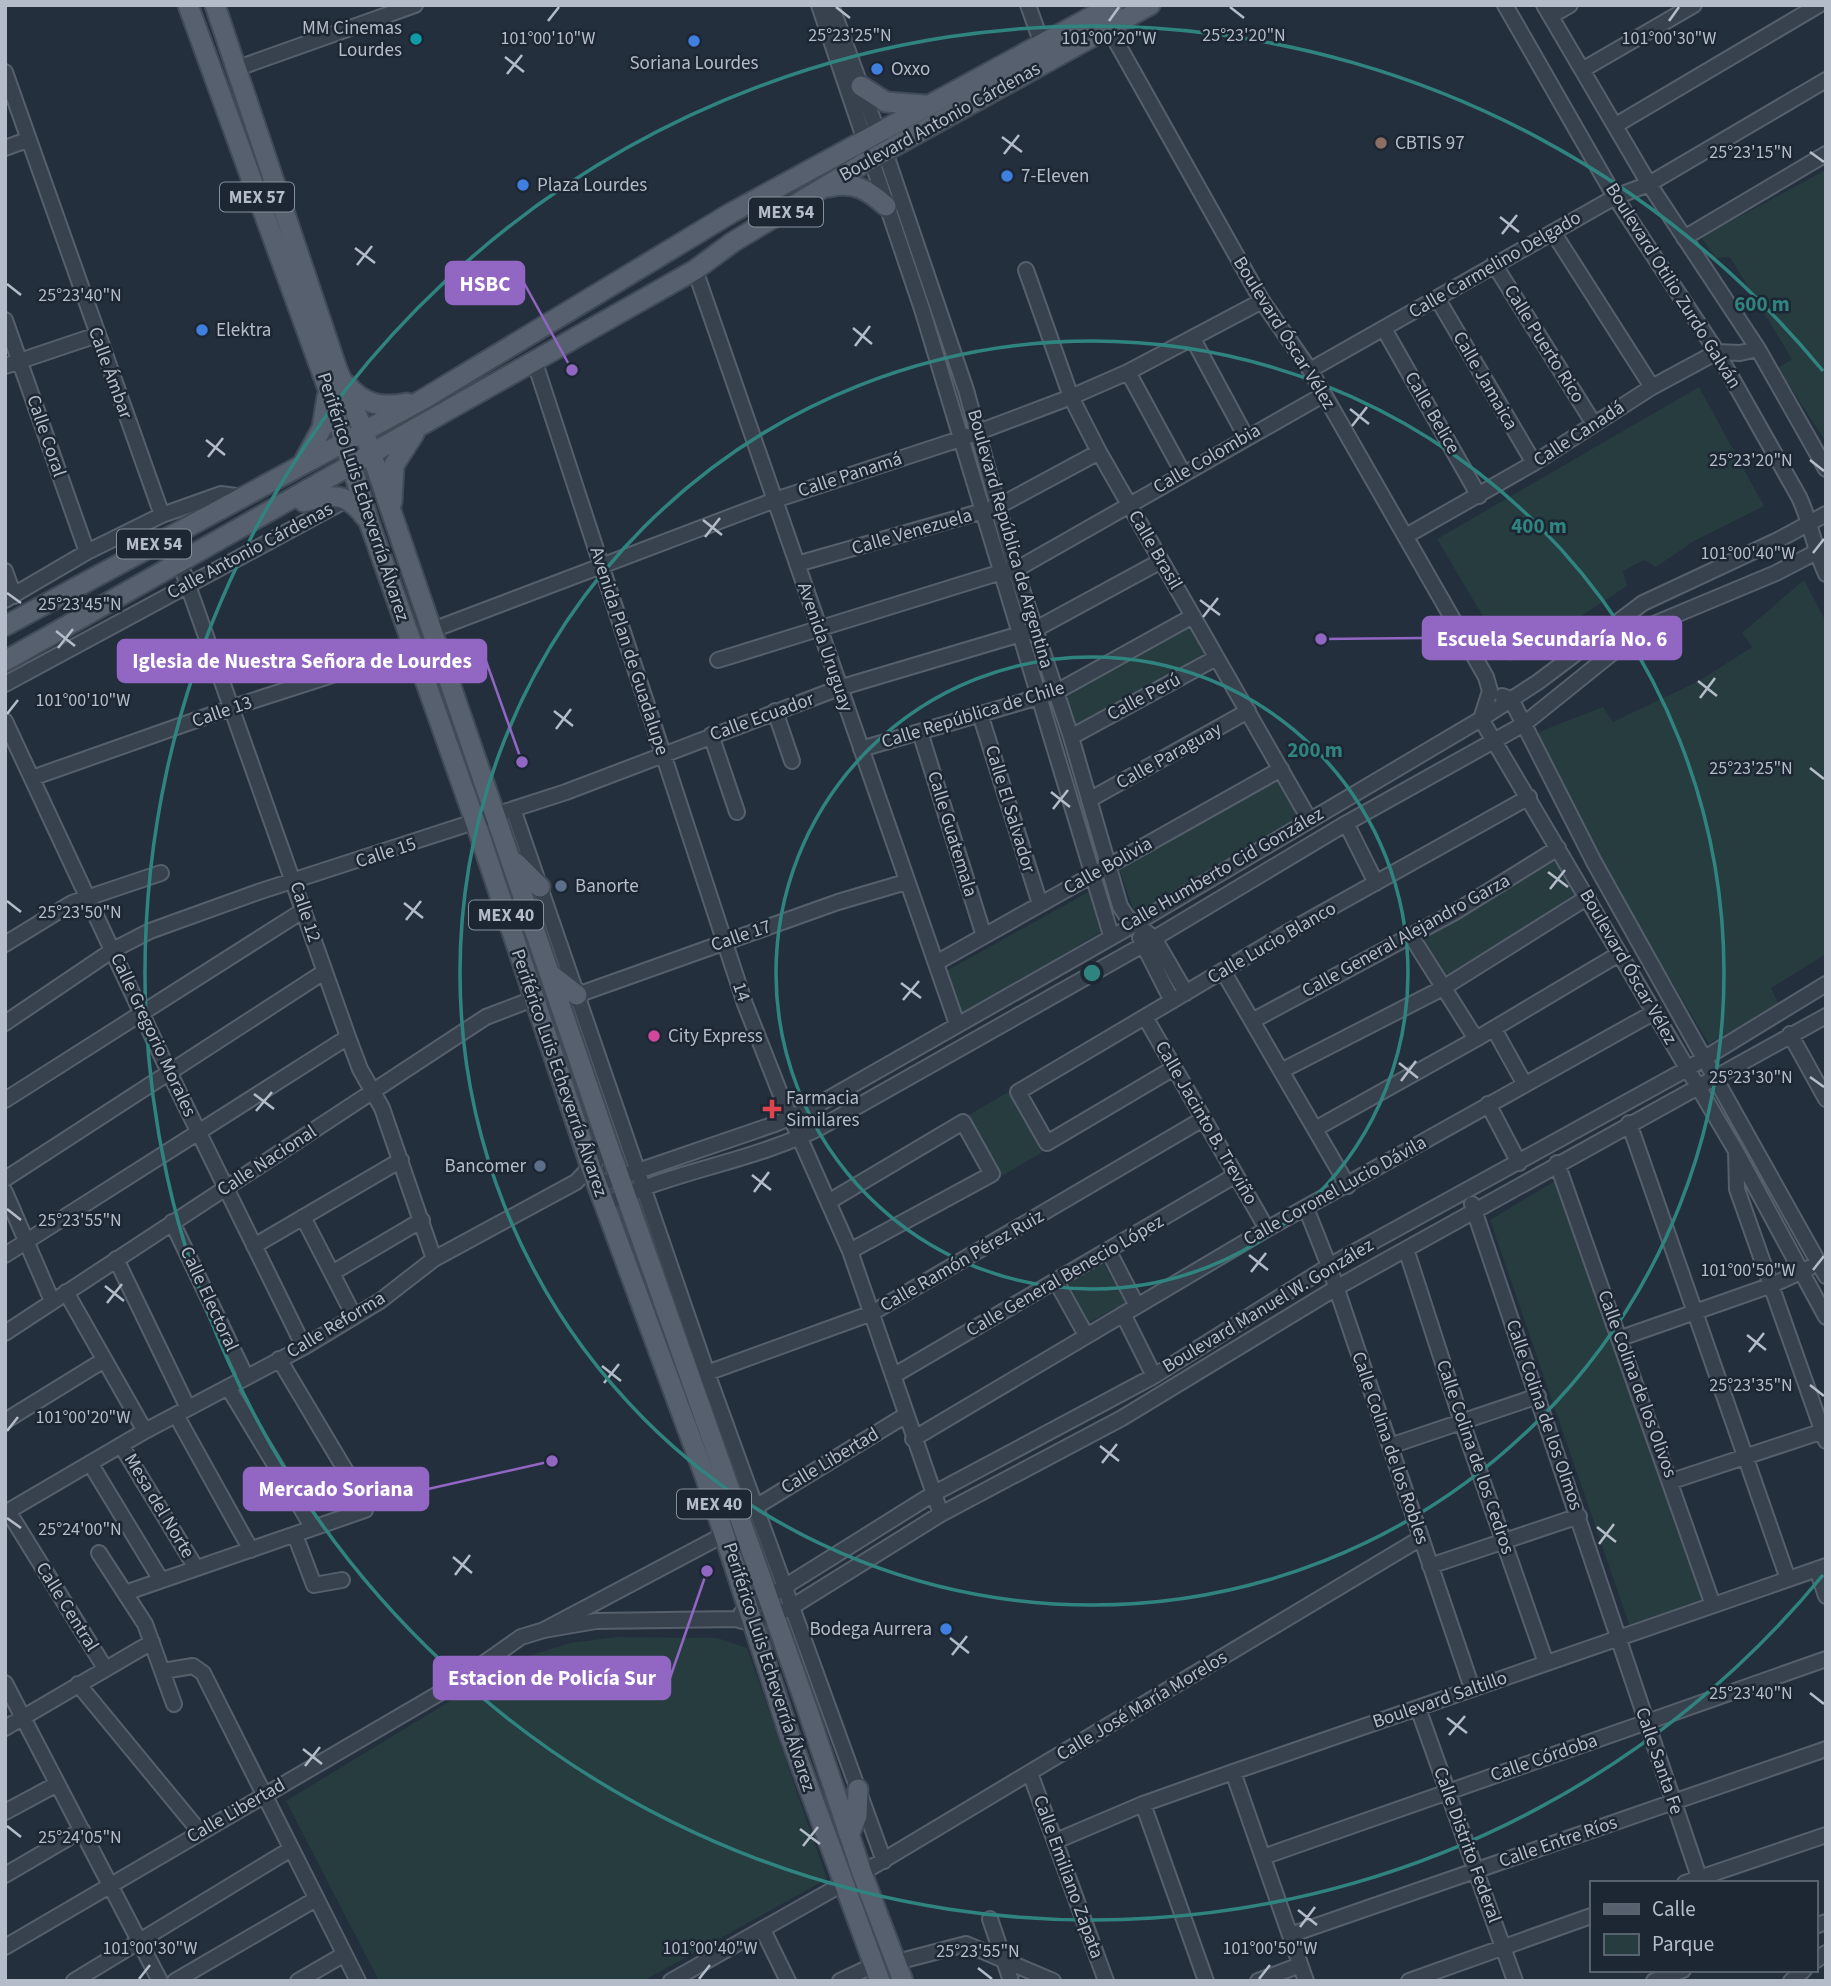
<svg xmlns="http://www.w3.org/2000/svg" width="1831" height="1986" font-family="'Source Sans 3',sans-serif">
	<rect width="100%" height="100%" fill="#242f3e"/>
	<!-- green -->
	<path fill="#263c3f" d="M1826 170V442L1778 368 1792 359 1730 257 1716 258 1701 237Z
		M1699 387 1764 506 1694 541 1656 567 1644 560 1623 571 1627 586 1510 662 1437 539Z
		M1804 580 1826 622V954L1771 988 1779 1005 1709 1044 1633 917 1531 735 1603 707 1613 722 1699 681 1752 647 1742 633Z
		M1190 624 1206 654 1075 726 1065 694Z
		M1279 779 1302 819 1135 915 1119 868Z
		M1555 860 1578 901 1443 980 1419 939Z
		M1092 890 1104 930 963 1014 946 971Z
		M1012 1090 1046 1150 998 1178 965 1117Z
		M1560 1178 1706 1600 1630 1627 1490 1220Z
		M1101 1259 1126 1303 1088 1323 1066 1280Z
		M617 1637 717 1638 747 1648 827 1879 643 1981H379L286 1801 519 1659 570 1643Z"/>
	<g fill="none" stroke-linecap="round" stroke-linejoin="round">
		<defs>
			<path id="minor" d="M819 5 922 309 1111 935
				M831 5 885 152 966 390 1015 568 1071 737 1120 906 1127 917 1154 938 1186 993
				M1028 5 1042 44
				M1505 5 1615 197 1717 352 1799 497C1811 522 1814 549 1826 574
				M1544 5 1649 184 1758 349 1826 469
				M1551 16 1570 5
				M1104 20 1262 301 1310 370 1486 677 1490 691 1481 719 1736 1151 1826 1317
				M238 68 415 5
				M1582 70 1694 5
				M5 72 162 515
				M1616 125 1819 5
				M5 148 27 140
				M1553 232 1652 387
				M1684 238 1826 154
				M1494 264 1594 424
				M695 270 957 1024
				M1026 270 1071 397 1099 452 1309 819
				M1437 298 1534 463
				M5 320 87 552
				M1384 329 1479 496
				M1193 339 1246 437
				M534 360 745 1004 782 1098 850 1251 941 1514
				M5 366 97 335
				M1310 370 1615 197 1649 184 1826 80
				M1128 372 1183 473
				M1406 536 1534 463 1652 387 1717 352 1740 353 1758 349
				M180 563 348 1037 360 1069 382 1108 434 1259
				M797 564 997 507 1099 452
				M5 571 14 596
				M5 600 87 552 162 515 221 494 244 497
				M430 631 775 500 960 439 1071 397 1128 372 1262 301
				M718 660 1024 565 1323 395
				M5 684 348 499
				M1502 696 1511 699 1594 862 1826 1276
				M775 711 792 761
				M980 714 1040 904
				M5 721 169 1072 304 1347
				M920 732 984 936
				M711 735 737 812
				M1071 737 1216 658
				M861 749 1056 692 1193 616
				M32 778 233 707 413 649
				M1089 800 1248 711
				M513 809 707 1373 884 1861
				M1350 831 1376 883
				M1411 936 1476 1039
				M1140 938 1172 1001
				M5 944 72 903 161 873
				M936 963 1281 769
				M1223 971 1348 1186
				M577 995 838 902 906 882
				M1145 1017 1267 1229
				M1252 1021 1455 912 1558 848
				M5 1023 113 950 150 931 258 892 566 792 839 688 1034 630 1161 561
				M1494 1029 1524 1083
				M1790 1034 1826 1099
				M1174 1068 1047 1143 1018 1092 1300 925 1529 797
				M1281 1071 1443 988 1588 897
				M5 1100 304 910
				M1488 1104 1519 1163
				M1629 1123 1788 1579
				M1315 1129 1476 1039 1619 954
				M1736 1151 1737 1189 1826 1441
				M1557 1163 1713 1605
				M5 1179 324 972
				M597 1185 775 1124 812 1108 1135 924 1481 719 1538 682 1643 603 1778 540 1826 514
				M5 1192 52 1301
				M830 1201 963 1122 992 1174 850 1251
				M1472 1204 1701 1883
				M604 1205C673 1170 753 1162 821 1127L1143 945 1345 824 1524 724 1642 629 1776 573 1826 547
				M1306 1208 1329 1266 1472 1688
				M303 1217 354 1316
				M172 1222 246 1377
				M254 1246 401 1160
				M1406 1249 1462 1422 1546 1663
				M1109 1252 1137 1306
				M5 1255 348 1037
				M116 1259 188 1408
				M332 1273 422 1220
				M1056 1281 1086 1335
				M66 1292 145 1431
				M1123 1314 1154 1376
				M5 1333 486 1017 533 999
				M1621 1338 1772 1285 1809 1268
				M707 1373 872 1313 1203 1119
				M893 1376 1236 1175
				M228 1387 313 1528
				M176 1415 251 1550
				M5 1421 104 1360
				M913 1439 1267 1229 1653 1013
				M121 1445 196 1568
				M1390 1446 1538 1396
				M90 1463 161 1580
				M1672 1481 1826 1430
				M754 1508 906 1415
				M8 1511 105 1668
				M5 1513 145 1431 304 1347 380 1301 434 1259 576 1182 596 1161 608 1138
				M295 1535 314 1585 342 1580
				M99 1553 145 1624 174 1704
				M1430 1566 1579 1516
				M1817 1569 1826 1596
				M125 1593 365 1510V1503L279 1359
				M741 1614 933 1494 1154 1376 1329 1266 1687 1069 1826 984
				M544 1630 596 1621 735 1619 751 1623 790 1608 941 1514 1122 1418 1336 1288 1826 1016
				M163 1671 193 1666 203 1673 358 1981
				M5 1683 160 1981
				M78 1684 200 1832
				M1418 1708 1515 1981
				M5 1728 152 1642
				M1233 1772 1306 1981
				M1030 1773 1106 1981
				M1143 1804 1206 1981
				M5 1812 57 1784
				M1056 1841 1143 1804 1233 1772 1826 1566
				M1263 1857 1826 1659
				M862 1873 1421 1538
				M5 1875 82 1830
				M1685 1883 1826 1835
				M990 1919 1011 1981
				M1815 1926 1826 1922
				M763 1930 788 1981
				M1290 1935 1826 1749
				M5 1947 450 1687 521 1637 544 1630 725 1534
				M1815 1961 1826 1953
				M897 1962 966 1944 1053 1981
				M74 1981 291 1849
				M175 1981 316 1899
				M298 1981 343 1955
				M671 1981 846 1882
				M840 1981 874 1965
				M1258 1981 1300 1965
				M1409 1981 1591 1916
				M1654 1981 1683 1970
				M1791 1981 1804 1970"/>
			<path id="major" d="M188 5 328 389 369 522 476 824 591 1168 706 1479 789 1734 880 1981
				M215 5 337 369 364 432 607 1142 808 1711 862 1873 903 1981
				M861 86 886 102 925 105
				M829 187C854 181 868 190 886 206
				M347 385C365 405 381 408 407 403
				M303 463 322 428 327 397
				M304 502C331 494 347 492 365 517
				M392 502 394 465 414 434
				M5 626 422 400 731 213 1113 5
				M5 661 695 270 733 242 866 162 1150 5
				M516 863 540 887
				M550 974 577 995
				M849 1835 857 1816 858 1789"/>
		</defs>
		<!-- minor casing -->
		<use href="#minor" stroke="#565f6c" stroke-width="18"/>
		<!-- major casing -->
		<use href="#major" stroke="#414a57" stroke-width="23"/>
		<!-- minor -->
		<use href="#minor" stroke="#38414e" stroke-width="14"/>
		<!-- major -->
		<use href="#major" stroke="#56606e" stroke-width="19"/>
	</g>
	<!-- ticks -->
	<path fill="none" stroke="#b4bcc9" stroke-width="2.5" d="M836 7 850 18M1230 7 1244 18M548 21 559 7M1109 21 1119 7M1669 21 1679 7M505 57 524 72M507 74 522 55M1002 137 1022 152M1810 152 1824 162M1004 154 1019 135M1500 217 1519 232M1502 234 1517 215M355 248 375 263M357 265 372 246M7 284 21 295M853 328 872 344M855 346 870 326M1350 409 1369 424M1352 426 1367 407M206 440 225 455M208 457 223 438M1810 460 1824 471M703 520 722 535M705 537 720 518M1813 553 1824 539M7 593 21 603M1200 600 1220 615M1203 617 1218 598M56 631 75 646M58 648 73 629M1698 681 1717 696M1700 698 1715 678M554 711 573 726M7 714 18 700M556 729 571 709M1810 768 1824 779M1051 792 1070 807M1053 809 1068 790M1548 872 1568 887M1550 889 1565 870M7 901 21 912M404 903 423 918M406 920 421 901M901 983 921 998M903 1000 919 981M1399 1063 1418 1078M1810 1077 1824 1087M1401 1081 1416 1061M254 1094 274 1109M256 1111 272 1092M752 1175 771 1190M754 1192 769 1172M7 1209 21 1220M1249 1255 1268 1270M1813 1270 1824 1256M1251 1272 1266 1253M105 1286 124 1301M107 1303 122 1284M1747 1335 1766 1350M1749 1352 1764 1333M602 1366 621 1381M604 1383 619 1364M1810 1385 1824 1396M7 1431 18 1417M1100 1446 1119 1461M1102 1463 1117 1444M7 1518 21 1528M1597 1527 1616 1542M1599 1544 1614 1524M453 1557 472 1573M455 1575 470 1555M950 1638 969 1653M952 1655 967 1636M1810 1693 1824 1704M1447 1718 1467 1733M1449 1735 1465 1716M303 1749 322 1764M305 1766 320 1747M7 1826 21 1837M800 1829 820 1844M803 1846 818 1827M1298 1910 1317 1925M1300 1927 1315 1907M978 1968 992 1979M139 1979 150 1965M699 1979 710 1965M1259 1979 1270 1965"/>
	<!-- distance rings -->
	<g fill="none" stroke="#308480" stroke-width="3.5">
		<circle cx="1092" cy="973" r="316"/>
		<circle cx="1092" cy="973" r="632"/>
		<path d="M1823 1575A947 947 0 1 1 1823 371"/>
	</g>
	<!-- markers -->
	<circle fill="#0f9aa8" stroke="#1d2633" stroke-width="2.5" cx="416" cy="39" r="7"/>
	<g fill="#3f7fe0" stroke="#1d2633" stroke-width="2.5">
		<circle cx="694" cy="41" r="7"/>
		<circle cx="877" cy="69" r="7"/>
		<circle cx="1007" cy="176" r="7"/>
		<circle cx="523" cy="185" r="7"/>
		<circle cx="202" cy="330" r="7"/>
		<circle cx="946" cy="1629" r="7"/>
	</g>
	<circle fill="#8d6e63" stroke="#1d2633" stroke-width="2.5" cx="1381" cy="143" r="7"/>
	<g fill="#5c6f8a" stroke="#1d2633" stroke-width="2.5">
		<circle cx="561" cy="886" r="7"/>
		<circle cx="540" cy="1166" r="7"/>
	</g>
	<circle fill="#d1479c" stroke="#1d2633" stroke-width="2.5" cx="654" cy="1036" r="7"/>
	<path fill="#e0444e" stroke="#1d2633" stroke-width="2.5" d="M768.5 1098.5h7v7h7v7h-7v7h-7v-7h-7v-7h7z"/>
	<g text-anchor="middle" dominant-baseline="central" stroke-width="5" stroke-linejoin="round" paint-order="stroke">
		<!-- shield labels -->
		<g fill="#1d2633" stroke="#878f9c" stroke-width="2">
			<rect x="220" y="182.5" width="74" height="29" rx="5"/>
			<rect x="749" y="197.5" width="74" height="29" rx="5"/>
			<rect x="117" y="529.5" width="74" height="29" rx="5"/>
			<rect x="469" y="900.5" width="74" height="29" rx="5"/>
			<rect x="677" y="1489.5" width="74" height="29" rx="5"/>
		</g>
		<g font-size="18" font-weight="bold" fill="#b4bcc9">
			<text x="257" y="197">MEX 57</text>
			<text x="786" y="212">MEX 54</text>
			<text x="154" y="544">MEX 54</text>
			<text x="506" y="915">MEX 40</text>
			<text x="714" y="1504">MEX 40</text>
		</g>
		<!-- poi labels -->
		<g font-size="19" fill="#b4bcc9" stroke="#1d2633" text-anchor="start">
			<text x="402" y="28" text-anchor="end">MM Cinemas<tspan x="402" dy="22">Lourdes</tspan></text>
			<text x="694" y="63" text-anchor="middle">Soriana Lourdes</text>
			<text x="891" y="69">Oxxo</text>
			<text x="1395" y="143">CBTIS 97</text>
			<text x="1021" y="176">7-Eleven</text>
			<text x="537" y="185">Plaza Lourdes</text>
			<text x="216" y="330">Elektra</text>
			<text x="575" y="886">Banorte</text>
			<text x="668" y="1036">City Express</text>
			<text x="786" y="1098">Farmacia<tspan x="786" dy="22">Similares</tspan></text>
			<text x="526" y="1166" text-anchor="end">Bancomer</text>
			<text x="932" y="1629" text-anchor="end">Bodega Aurrera</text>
		</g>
		<!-- street labels -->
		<g font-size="19" fill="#b4bcc9" stroke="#1d2633">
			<text transform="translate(940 122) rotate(-29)">Boulevard Antonio Cárdenas</text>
			<text transform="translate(1495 265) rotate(-30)">Calle Carmelino Delgado</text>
			<text transform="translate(1673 286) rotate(58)">Boulevard Otilio Zurdo Galván</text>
			<text transform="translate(1284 333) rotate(58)">Boulevard Óscar Vélez</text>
			<text transform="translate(1544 344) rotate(58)">Calle Puerto Rico</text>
			<text transform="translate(110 373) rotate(70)">Calle Ámbar</text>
			<text transform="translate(1485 381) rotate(60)">Calle Jamaica</text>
			<text transform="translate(1432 413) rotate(60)">Calle Belice</text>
			<text transform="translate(1579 434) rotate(-33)">Calle Canadá</text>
			<text transform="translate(46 436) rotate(71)">Calle Coral</text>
			<text transform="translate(1207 459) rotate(-30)">Calle Colombia</text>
			<text transform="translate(850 475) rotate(-18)">Calle Panamá</text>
			<text transform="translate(363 497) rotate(72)">Periférico Luis Echeverría Álvarez</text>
			<text transform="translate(912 532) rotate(-16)">Calle Venezuela</text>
			<text transform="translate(1010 539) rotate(74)">Boulevard República de Argentina</text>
			<text transform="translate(1155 550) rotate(60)">Calle Brasil</text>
			<text transform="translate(250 551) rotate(-28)">Calle Antonio Cárdenas</text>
			<text transform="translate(825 647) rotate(71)">Avenida Uruguay</text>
			<text transform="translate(629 651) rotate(72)">Avenida Plan de Guadalupe</text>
			<text transform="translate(1144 697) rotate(-28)">Calle Perú</text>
			<text transform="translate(222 712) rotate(-19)">Calle 13</text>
			<text transform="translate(973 715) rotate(-17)">Calle República de Chile</text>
			<text transform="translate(762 717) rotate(-20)">Calle Ecuador</text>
			<text transform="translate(1169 756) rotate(-29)">Calle Paraguay</text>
			<text transform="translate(1010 809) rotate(73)">Calle El Salvador</text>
			<text transform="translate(952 834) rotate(73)">Calle Guatemala</text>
			<text transform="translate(386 853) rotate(-18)">Calle 15</text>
			<text transform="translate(1108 866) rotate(-29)">Calle Bolivia</text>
			<text transform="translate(1222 870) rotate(-30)">Calle Humberto Cid González</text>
			<text transform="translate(305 912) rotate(72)">Calle 12</text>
			<text transform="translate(741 936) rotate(-19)">Calle 17</text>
			<text transform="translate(1406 936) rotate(-29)">Calle General Alejandro Garza</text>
			<text transform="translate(1272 943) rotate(-30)">Calle Lucio Blanco</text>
			<text transform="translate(1628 967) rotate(60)">Boulevard Óscar Vélez</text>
			<text transform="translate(741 992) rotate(71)">14</text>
			<text transform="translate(153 1035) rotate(65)">Calle Gregorio Morales</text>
			<text transform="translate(559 1073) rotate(71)">Periférico Luis Echeverría Álvarez</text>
			<text transform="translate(1206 1123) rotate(60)">Calle Jacinto B. Treviño</text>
			<text transform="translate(267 1161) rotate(-33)">Calle Nacional</text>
			<text transform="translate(1335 1191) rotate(-29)">Calle Coronel Lucio Dávila</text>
			<text transform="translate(962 1261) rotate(-30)">Calle Ramón Pérez Ruiz</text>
			<text transform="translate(1065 1276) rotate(-30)">Calle General Benecio López</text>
			<text transform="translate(209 1299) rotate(65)">Calle Electoral</text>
			<text transform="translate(1268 1306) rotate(-31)">Boulevard Manuel W. González</text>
			<text transform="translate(336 1325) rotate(-31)">Calle Reforma</text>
			<text transform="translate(1637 1384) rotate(70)">Calle Colina de los Olivos</text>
			<text transform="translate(1544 1415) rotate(71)">Calle Colina de los Olmos</text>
			<text transform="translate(1390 1448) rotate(71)">Calle Colina de los Robles</text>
			<text transform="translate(1475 1457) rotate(71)">Calle Colina de los Cedros</text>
			<text transform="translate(830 1461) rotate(-31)">Calle Libertad</text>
			<text transform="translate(159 1506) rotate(59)">Mesa del Norte</text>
			<text transform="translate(67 1607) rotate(58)">Calle Central</text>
			<text transform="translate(769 1667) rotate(72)">Periférico Luis Echeverría Álvarez</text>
			<text transform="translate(1440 1700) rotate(-19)">Boulevard Saltillo</text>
			<text transform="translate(1142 1706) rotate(-31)">Calle José María Morelos</text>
			<text transform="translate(1544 1758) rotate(-19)">Calle Córdoba</text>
			<text transform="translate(1659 1761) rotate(71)">Calle Santa Fe</text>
			<text transform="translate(236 1811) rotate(-30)">Calle Libertad</text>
			<text transform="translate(1558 1842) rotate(-19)">Calle Entre Ríos</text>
			<text transform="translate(1467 1845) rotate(70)">Calle Distrito Federal</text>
			<text transform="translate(1068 1877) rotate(70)">Calle Emiliano Zapata</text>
		</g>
	</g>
	<g font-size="18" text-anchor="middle" fill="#b4bcc9" stroke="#1d2633" stroke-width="5" stroke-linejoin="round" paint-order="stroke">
		<text x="850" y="41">25°23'25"N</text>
		<text x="1244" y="41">25°23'20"N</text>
		<text x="548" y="44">101°00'10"W</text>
		<text x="1109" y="44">101°00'20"W</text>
		<text x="1669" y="44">101°00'30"W</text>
		<text x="1751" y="158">25°23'15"N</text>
		<text x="80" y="301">25°23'40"N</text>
		<text x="1751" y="466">25°23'20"N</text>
		<text x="1748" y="559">101°00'40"W</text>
		<text x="80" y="610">25°23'45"N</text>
		<text x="83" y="706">101°00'10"W</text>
		<text x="1751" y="774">25°23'25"N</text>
		<text x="80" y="918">25°23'50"N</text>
		<text x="1751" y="1083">25°23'30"N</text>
		<text x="80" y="1226">25°23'55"N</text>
		<text x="1748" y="1276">101°00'50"W</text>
		<text x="1751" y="1391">25°23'35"N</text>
		<text x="83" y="1423">101°00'20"W</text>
		<text x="80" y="1535">25°24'00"N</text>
		<text x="1751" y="1699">25°23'40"N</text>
		<text x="80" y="1843">25°24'05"N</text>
		<text x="150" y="1954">101°00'30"W</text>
		<text x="710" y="1954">101°00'40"W</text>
		<text x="1270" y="1954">101°00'50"W</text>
		<text x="978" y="1957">25°23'55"N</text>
	</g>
	<circle cx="1092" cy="973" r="10" fill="#308480" stroke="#1d2633" stroke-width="3.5"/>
	<g font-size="21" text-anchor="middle" font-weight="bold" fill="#308480" stroke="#1d2633" stroke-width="5" stroke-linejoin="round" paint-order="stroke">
		<text x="1762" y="311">600 m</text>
		<text x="1539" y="533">400 m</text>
		<text x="1315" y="757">200 m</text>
	</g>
	<!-- callouts -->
	<path fill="none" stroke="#9266c3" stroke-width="2.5" d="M572 370L524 283M1321 639L1423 638M522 762L486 661M552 1461L428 1489M707 1571L670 1678"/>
	<g fill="#9266c3" stroke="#1d2633" stroke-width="2.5">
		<circle cx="572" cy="370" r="7"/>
		<circle cx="1321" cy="639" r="7"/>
		<circle cx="522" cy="762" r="7"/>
		<circle cx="552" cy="1461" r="7"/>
		<circle cx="707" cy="1571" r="7"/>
	</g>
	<g fill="#9266c3" stroke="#9266c3" stroke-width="2.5">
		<rect x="446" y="262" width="78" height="42" rx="7"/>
		<rect x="1423" y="617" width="258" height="42" rx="7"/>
		<rect x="118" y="640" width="368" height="42" rx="7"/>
		<rect x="244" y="1468" width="184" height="42" rx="7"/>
		<rect x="434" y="1657" width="236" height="42" rx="7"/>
	</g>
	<g font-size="21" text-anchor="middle" font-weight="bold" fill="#fff">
		<text x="485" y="291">HSBC</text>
		<text x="1552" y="646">Escuela Secundaría No. 6</text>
		<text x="302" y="668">Iglesia de Nuestra Señora de Lourdes</text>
		<text x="336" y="1496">Mercado Soriana</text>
		<text x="552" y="1685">Estacion de Policía Sur</text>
	</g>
	<!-- border -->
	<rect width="1831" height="1986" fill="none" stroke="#b4bcc9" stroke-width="14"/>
	<!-- legend -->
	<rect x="1590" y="1881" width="228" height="91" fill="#1d2633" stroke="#59626f" stroke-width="2"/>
	<rect x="1604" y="1904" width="35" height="10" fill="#56606e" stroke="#59626f" stroke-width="2"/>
	<text x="1652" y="1916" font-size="21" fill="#b4bcc9">Calle</text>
	<rect x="1604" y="1934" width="35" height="21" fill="#263c3f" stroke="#59626f" stroke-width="2"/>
	<text x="1652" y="1951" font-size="21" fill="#b4bcc9">Parque</text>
</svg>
